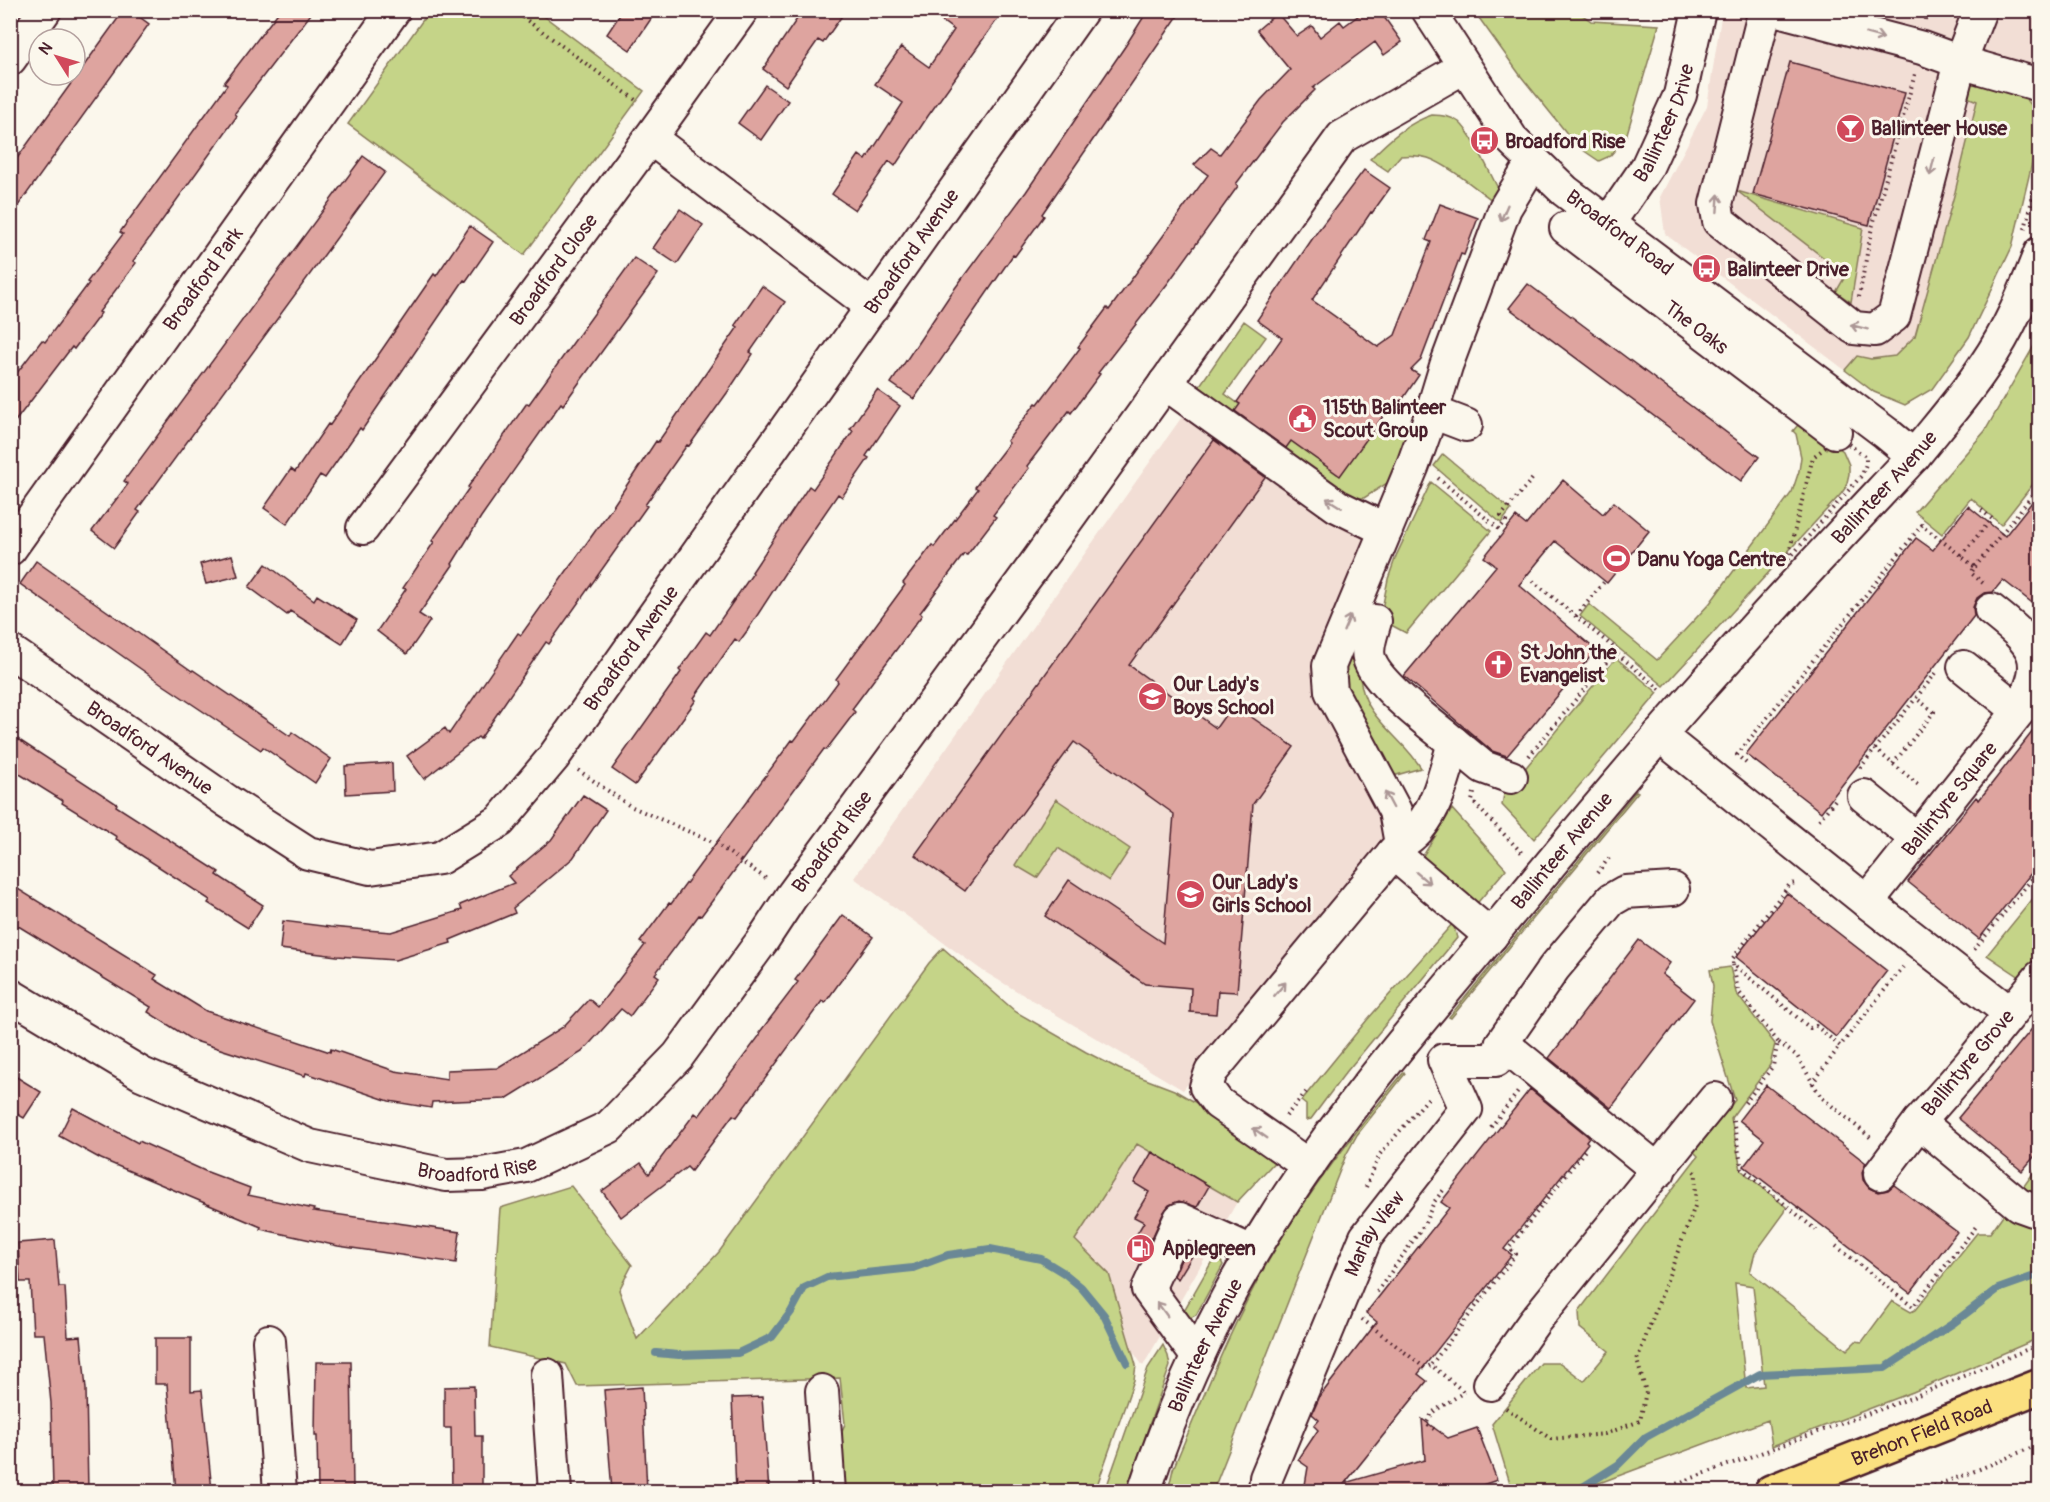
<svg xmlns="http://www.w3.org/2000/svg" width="2050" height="1502" font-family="Pangolin,sans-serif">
	<rect width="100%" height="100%" fill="#fbf7ec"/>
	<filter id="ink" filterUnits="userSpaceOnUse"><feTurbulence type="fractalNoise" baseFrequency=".0167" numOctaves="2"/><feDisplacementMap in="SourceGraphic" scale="12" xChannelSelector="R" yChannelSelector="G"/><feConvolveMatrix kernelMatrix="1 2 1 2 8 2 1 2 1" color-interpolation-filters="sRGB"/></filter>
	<g filter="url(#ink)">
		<!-- built -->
		<path fill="#f2ded5" d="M1722 11H2039L2038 136 2012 247 1969 337 1932 389 1905 405 1874 392 1665 234 1660 197 1707 106Z
			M1184 414 1369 543 1314 673 1328 719 1384 819 1387 836 1381 846 1183 1090 983 971 854 878Z
			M1137 1143 1237 1202 1143 1366 1066 1255Z"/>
		<!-- green -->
		<path fill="#c5d488" stroke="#887a5a" stroke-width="1.5" fill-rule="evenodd" d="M430 10 537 11 644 91 524 255 348 124Z
			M1474 11H1577L1591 21 1659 25 1626 137 1610 156 1599 161 1577 146 1520 75Z
			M1975 83 2025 97 2039 115 2040 130 2012 247 1969 337 1932 389 1905 405 1874 392 1845 370 1857 356 1871 359 1895 356 1915 336 1955 192 1977 101 1960 94 1963 87Z
			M1432 115C1442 115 1451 116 1459 122 1473 134 1490 174 1500 192L1496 203C1477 190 1449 165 1428 158 1419 155 1409 155 1400 156L1388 171 1370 159C1389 140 1407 123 1432 115Z
			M1737 191 1863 228 1851 302 1836 292 1846 275Z
			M1244 321 1266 337 1225 394 1337 474 1366 435 1371 438 1384 420C1394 427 1401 433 1412 424L1392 480 1364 498H1354L1196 391Z
			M2039 337V480L2037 479 2001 525 1971 498 1942 534 1915 512 1985 431Z
			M1802 420 1843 451 1849 465V474L1846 487 1841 494 1664 686 1580 616 1589 604 1657 660 1710 603 1792 492 1799 471 1801 457 1796 434 1793 431Z
			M1443 454 1511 510 1501 523 1434 466Z
			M1431 482 1491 531 1406 633 1380 619 1388 579 1396 556Z
			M1375 592C1364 632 1346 680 1376 716 1391 735 1409 748 1421 768L1393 776 1351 701 1342 674Z
			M1616 658 1658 693 1534 839 1502 805 1504 794Z
			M1636 791 1638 792 1451 1018 1449 1017Z
			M1056 799 1130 849 1109 881 1058 848 1037 878 1015 865Z
			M1452 809 1506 869 1474 907 1421 859Z
			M2039 891V965L2026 981 1987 955Z
			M1453 923 1457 938 1343 1076 1311 1119 1306 1120V1105L1301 1101 1367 1020Z
			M943 948 1016 1012 1086 1052 1119 1069 1174 1090 1283 1153 1237 1202 1137 1144 1075 1240 1109 1274 1136 1365 1134 1380 1095 1491H842L838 1439 845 1424 840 1378 577 1386 566 1364 490 1347 500 1208 571 1186 632 1265 619 1290 637 1339 719 1252 929 963Z
			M1730 967 1736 993 1775 1044 1770 1065 1731 1118 1741 1170 1786 1207 1785 1212 1755 1253 1750 1272 1847 1350 1856 1341 1862 1342 1892 1301 1911 1312 1915 1310 1977 1233H1990L2039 1165V1338L1913 1392 1772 1446 1768 1420 1578 1491 1484 1492 1510 1483 1492 1424 1541 1363H1560L1584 1381 1609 1351 1580 1328 1579 1311 1698 1156 1694 1152 1735 1100 1710 1021 1713 986 1710 970ZM1735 1283 1753 1286 1764 1386 1746 1388Z
			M1404 1072 1405 1074 1357 1135 1346 1155 1213 1491H1168L1173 1469C1203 1398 1231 1325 1270 1258 1308 1192 1356 1131 1404 1072Z
			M1215 1256 1220 1259 1223 1265 1196 1315 1190 1318 1182 1314Z
			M1163 1345 1168 1356 1170 1366 1126 1491H1105L1148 1368Z"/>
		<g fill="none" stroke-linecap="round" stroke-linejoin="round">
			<!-- stream -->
			<path stroke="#6a8896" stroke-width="8" d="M656 1353 679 1355 738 1353 772 1337 791 1312 804 1288 827 1277 913 1268 948 1255 990 1249 1041 1259 1064 1273 1081 1287 1104 1315 1127 1363
				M1575 1492 1618 1465 1646 1437 1760 1374 1885 1368 1952 1324 1998 1289 2040 1274"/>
		</g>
		<!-- building -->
		<path fill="#dea49f" stroke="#4a1f2b" stroke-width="1.5" d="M124 10H130L149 24 10 217V168Z
			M280 10H314L235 113 237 116 133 261 136 263 99 312 101 313 74 349 72 347 10 428V382L42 340 45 342 89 283 87 282 123 234 120 232 227 85 224 83Z
			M623 10H657L630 50 607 34Z
			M803 10H846L823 43 818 40 786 86 763 69Z
			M927 10H1004L928 116 895 166 889 161 855 210 832 194 859 155 866 160 903 103 875 84 901 47 929 67 954 30Z
			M1148 10H1182L1042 214 1044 216 1015 256 1013 255 914 399 891 383 950 295 1026 192 1126 45Z
			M1366 10H1379L1402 42 1384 55 1375 42 1313 88 1315 90 1283 122 1236 184 1238 186 1168 283 1098 373 1100 374 1071 413 1069 411 1027 466 1029 468 993 515 996 517 967 555 964 554 920 613 922 615 852 709 855 712 826 750 824 749 701 916 699 915 655 974 659 977 630 1016 621 1009 582 1052 506 1099 432 1102 431 1108 389 1101 306 1073 305 1076 192 1040 148 1012 151 1007 10 921V884L157 975 154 979 206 1011 330 1052 331 1049 395 1071 447 1079V1070L497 1068 563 1027 589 999 598 1007 645 945 640 942 669 903 671 904 784 751 792 740 794 741 838 682 836 679 905 585 903 583 932 545 934 547 978 489 975 487 1009 443 1007 441 1036 403 1038 404 1080 348 1078 347 1107 308 1109 310 1185 206 1208 175 1194 165 1211 148 1220 154 1261 100 1290 70 1257 30 1277 13 1297 36 1312 26 1320 37 1340 21 1344 26Z
			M1790 62 1905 93 1869 225 1753 194Z
			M765 85 788 101 761 140 738 123Z
			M363 156 385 172 137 510 140 512 114 548 92 531 128 484 124 481Z
			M1364 170 1390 188 1372 213 1371 212 1312 300 1378 347 1395 335 1431 242 1426 240 1440 204 1478 218 1464 255 1461 254 1421 360 1411 370 1419 375 1394 412 1389 408 1340 476 1291 441 1286 448 1235 411 1240 404 1237 402 1282 338 1257 320 1317 232Z
			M680 209 703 225 677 264 653 248Z
			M470 226 493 242 466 281 464 280 362 430 360 428 325 478 320 475 287 524 264 508 291 469 295 472 328 424 330 425 434 274 436 276Z
			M634 258 658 274 563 405 561 403 481 517 452 564 453 565 419 614 430 621 407 654 377 631 406 589 403 588 434 542 432 541 469 488 468 487 527 403 529 404Z
			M1528 284 1759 457 1741 481 1509 308Z
			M762 286 785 302 750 352 753 354 727 393 689 446 687 445 645 505 647 506 549 644 546 642 480 739 478 737 424 779 407 756 445 728 449 734 518 633 521 635 611 509 656 441 658 442 693 392 738 327 735 325Z
			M877 390 900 406 866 456 869 458 842 497 838 494 801 548 747 631 739 642 735 639 694 698 696 700 635 785 612 769 681 672 679 670 706 632 710 635 753 573 752 572 809 486 813 489 853 431 850 429Z
			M1214 440 1265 477 1129 665 1216 728 1233 704 1294 747 1253 804 1237 992 1218 991 1216 1014 1190 1012 1191 988 1145 984 1045 916 1069 880 1163 943 1174 814 1074 742 965 891 915 855Z
			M1563 480 1603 514 1614 502 1649 531 1607 583 1555 541 1519 585 1596 650 1507 756 1492 751 1404 676 1496 566 1484 557 1516 517 1526 525Z
			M2040 492V609L2003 580 1993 592 1984 593 1977 598 1973 607 1974 616 1821 812 1746 754 1916 538 1933 550 1968 506 2005 536Z
			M232 555 238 576 206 584 200 564Z
			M36 561 192 671 193 670 290 736 292 732 331 759 315 783 263 747 261 750 165 686 20 584Z
			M266 564 314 600 317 595 357 620 342 644 290 611 287 615 249 587Z
			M2040 722V862L1979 939 1908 882 1976 797 1979 800Z
			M10 734 117 804 116 806 219 872 217 875 263 905 248 928 208 903 210 900 116 839 117 837 62 803 63 801 10 768Z
			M392 763 393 791 346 794 345 766Z
			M583 795 606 810 573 858 513 908 515 913 450 940 451 943 395 960 337 956 280 949 283 921 330 927 391 932 462 910 460 905 514 883 508 876 551 840Z
			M1787 893 1887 971 1836 1037 1736 957Z
			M843 915 873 937 837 986 825 1003 822 1001 737 1117 733 1115 691 1171 687 1167 621 1217 602 1191 641 1163 649 1174 695 1113 699 1116 760 1035 759 1033 798 982 795 980Z
			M1639 940 1670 963 1662 974 1694 999 1611 1108 1549 1058Z
			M2040 1019V1150L2022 1171 1958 1118Z
			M10 1073 41 1092 24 1118 10 1110Z
			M1766 1085 1866 1163 1862 1172 1863 1180 1869 1188 1878 1192 1888 1190 1894 1185 1957 1232 1910 1293 1744 1166 1764 1140 1739 1120Z
			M1530 1089 1589 1137 1586 1141 1588 1143 1504 1249 1512 1255 1418 1374 1427 1381 1345 1483 1425 1460 1422 1419 1448 1438 1477 1428 1497 1480 1465 1491H1304L1308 1467 1298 1460 1318 1430 1314 1426 1319 1420 1312 1414 1320 1396 1377 1322 1366 1313 1449 1208 1441 1202Z
			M73 1108 138 1143 139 1141 205 1171 250 1188 248 1195 314 1209 313 1211 460 1232 456 1263 338 1246 260 1229 261 1227 101 1159 59 1136Z
			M1152 1152 1209 1186 1197 1207 1179 1201 1169 1205 1164 1212 1143 1258 1128 1249 1144 1222 1134 1217 1149 1192 1134 1183Z
			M55 1240 59 1287H65L68 1337 81 1336 86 1389 88 1490H53L51 1403 44 1334H33L30 1282H20L18 1243Z
			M1186 1248 1194 1253 1178 1279 1174 1276Z
			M155 1338H191V1391L202 1390 212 1491H176L167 1384H155Z
			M316 1362H351L353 1489 318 1490 317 1436H315Z
			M474 1386 475 1436H482V1491H452L451 1428H444V1387Z
			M642 1387 647 1491H612L604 1390Z
			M762 1397 769 1491H736L732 1398Z"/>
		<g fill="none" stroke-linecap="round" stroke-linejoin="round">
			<defs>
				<g id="minor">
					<path id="s1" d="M1428 10 1513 141 1565 191 1886 433 1914 456"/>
					<path d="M1765 10 1716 204 1719 221 1854 328 1875 330 1894 316 1960 62 1980 10"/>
					<path d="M1778 10 1922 48 1960 62 2040 85"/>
					<path d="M10 59 45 10"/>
					<path d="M650 138 873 307"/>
					<path id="s2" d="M1566 228 1835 432"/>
					<path id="s3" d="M1597 240 1647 167 1680 95 1699 10"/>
					<path d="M1165 383 1337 506 1386 530"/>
					<path d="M1432 412 1466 425"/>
					<path id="s4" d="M363 528 650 138 742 10"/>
					<path id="s5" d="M10 549 394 10"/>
					<path d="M1375 621C1372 632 1366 647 1369 658 1374 682 1434 727 1454 743 1445 772 1439 804 1419 828 1415 834 1407 839 1401 844"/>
					<path id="s6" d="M10 651 227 801 308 853 370 868 440 858 500 821 553 758 1082 10"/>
					<path d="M1964 667 2019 711"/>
					<path d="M1659 735 1867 902 2010 1013"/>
					<path d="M1454 743 1483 767 1511 777"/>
					<path d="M1864 796 1917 839"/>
					<path d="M1393 853 1401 844 1395 811 1331 691 1329 666 1413 465 1432 412 1446 366 1505 208 1533 162"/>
					<path id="s7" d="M1867 902 2019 711C2050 658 2034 644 1991 610"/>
					<path d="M2040 977 1969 1065 1919 1122 2019 1205 2033 1210 2040 1209"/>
					<path id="s8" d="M10 995 142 1074 310 1146 446 1175 482 1174 526 1166 609 1127 678 1056 762 941 791 897 1033 567 1342 137 1464 67"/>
					<path d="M1502 1043 1659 1171"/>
					<path d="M1309 1166 1218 1103 1206 1087 1211 1072 1393 853 1491 936"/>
					<path d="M1880 1174 1919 1122"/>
					<path d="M269 1341 280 1492"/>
					<path d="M1197 1356 1148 1289 1180 1219 1252 1252"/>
					<path d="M547 1375 555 1492"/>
					<path d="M1490 1384 1534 1322 1715 1099"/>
					<path d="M822 1391 829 1492"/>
					<path id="s9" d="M1144 1492C1177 1392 1222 1298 1279 1210 1343 1109 1423 1018 1499 926 1567 844 1635 761 1706 682 1774 605 1844 531 1914 456 1938 426 1964 397 1985 365 2009 330 2025 292 2040 253"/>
					<path id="s10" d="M1265 1492 1266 1478 1366 1237 1466 1109 1444 1060H1496L1502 1043 1554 968 1611 900 1625 892 1673 889"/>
				</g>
				<g id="major">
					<path id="s11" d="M1771 1492 2040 1386"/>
				</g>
			</defs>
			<!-- minor casing -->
			<use href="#minor" stroke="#4a1f2b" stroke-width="36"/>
			<!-- major casing -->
			<use href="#major" stroke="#4a1f2b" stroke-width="38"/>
			<!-- path -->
			<path stroke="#4a1f2b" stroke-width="4" stroke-dasharray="1.5 4.5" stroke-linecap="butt" d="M513 10 637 101
				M1925 20 1926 10
				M2025 229 2040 167
				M1859 297 1871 232 1915 74
				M1839 437 1866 457V464L1862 475 1787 561 1813 457Z
				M1438 478 1499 529 1506 521 1501 516 1533 478
				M1961 555 1992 519 1979 508
				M1975 567 2035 492 2040 494
				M1533 581 1613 647 1615 652
				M1576 616 1604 582
				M1875 749 1921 787
				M1529 756 1615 652 1661 690
				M1746 763 1737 755 1922 525 1975 567 1971 573 1983 583
				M1893 764 1934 712 1916 698
				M1860 768 1936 673
				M578 770 630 806 715 843 768 880
				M1474 793 1472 801 1523 854
				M1819 820 1835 800
				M1597 873 1609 858
				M1974 950 2040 869
				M1733 964V958L1790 884 1797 883
				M1778 1042 1738 991 1733 964 1810 1028 1816 1026 1840 1046 1903 967
				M1812 1084 1840 1046
				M1745 1103 1773 1066 1778 1042 1797 1056 1821 1097 1871 1138
				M1286 1116 1306 1092
				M1733 1121 1742 1169 1816 1230
				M1491 1127 1518 1092
				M1366 1187 1380 1154 1430 1096
				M1836 1246 1913 1307 1978 1224
				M1377 1292 1424 1225 1434 1202 1445 1188
				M1362 1319 1425 1368 1431 1365
				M1463 1391 1431 1365 1516 1254 1509 1248 1586 1149
				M1506 1408 1551 1439 1605 1434 1640 1421 1646 1392 1637 1360 1695 1206 1696 1173 1693 1170
				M1434 1429 1426 1424 1433 1412 1464 1392
				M1654 1492 1911 1398 2040 1344
				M1917 1492 1970 1473 2040 1444"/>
			<!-- minor -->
			<use href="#minor" stroke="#fbf7ec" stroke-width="32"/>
			<!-- major -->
			<use href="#major" stroke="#fbe080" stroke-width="33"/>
		</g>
		<!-- one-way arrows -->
		<defs><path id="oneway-shaft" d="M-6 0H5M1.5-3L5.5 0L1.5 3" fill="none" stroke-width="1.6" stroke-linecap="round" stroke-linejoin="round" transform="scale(1.5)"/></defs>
		<g stroke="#ab9695">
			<use href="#oneway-shaft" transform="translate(1875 36) rotate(15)"/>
			<use href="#oneway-shaft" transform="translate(1932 167) rotate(104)"/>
			<use href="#oneway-shaft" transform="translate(1718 203) rotate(-86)"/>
			<use href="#oneway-shaft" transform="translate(1504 213) rotate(113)"/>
			<use href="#oneway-shaft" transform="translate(1859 327) rotate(-165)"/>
			<use href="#oneway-shaft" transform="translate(1334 503) rotate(-148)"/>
			<use href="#oneway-shaft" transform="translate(1347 623) rotate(-67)"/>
			<use href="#oneway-shaft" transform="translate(1389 800) rotate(-118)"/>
			<use href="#oneway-shaft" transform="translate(1423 878) rotate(40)"/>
			<use href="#oneway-shaft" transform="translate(1280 989) rotate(-50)"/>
			<use href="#oneway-shaft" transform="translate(1260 1133) rotate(-145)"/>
			<use href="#oneway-shaft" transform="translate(1162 1309) rotate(-126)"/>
		</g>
	</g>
	<!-- icons -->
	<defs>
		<symbol id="bar-disc" viewBox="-11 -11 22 22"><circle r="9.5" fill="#d1495b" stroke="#fbf7ec"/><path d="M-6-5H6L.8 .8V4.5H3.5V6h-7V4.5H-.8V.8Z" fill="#fff"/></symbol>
		<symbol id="bus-disc" viewBox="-11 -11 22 22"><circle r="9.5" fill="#d1495b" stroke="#fbf7ec"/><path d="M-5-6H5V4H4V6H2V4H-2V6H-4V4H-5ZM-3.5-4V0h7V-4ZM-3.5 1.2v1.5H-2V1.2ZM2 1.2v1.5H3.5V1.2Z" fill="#fff"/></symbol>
		<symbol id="civic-disc" viewBox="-11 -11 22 22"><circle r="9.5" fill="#d1495b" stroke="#fbf7ec"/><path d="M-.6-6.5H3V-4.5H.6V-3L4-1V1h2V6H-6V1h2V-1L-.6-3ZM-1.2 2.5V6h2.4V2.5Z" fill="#fff"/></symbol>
		<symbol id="stadium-disc" viewBox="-11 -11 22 22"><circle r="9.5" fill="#d1495b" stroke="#fbf7ec"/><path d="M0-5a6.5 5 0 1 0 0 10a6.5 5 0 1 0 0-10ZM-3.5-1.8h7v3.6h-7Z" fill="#fff"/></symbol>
		<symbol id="church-disc" viewBox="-11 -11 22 22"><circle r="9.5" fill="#d1495b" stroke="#fbf7ec"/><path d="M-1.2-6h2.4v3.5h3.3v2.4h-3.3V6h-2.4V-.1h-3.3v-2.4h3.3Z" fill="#fff"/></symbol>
		<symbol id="school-disc" viewBox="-11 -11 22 22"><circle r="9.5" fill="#d1495b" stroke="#fbf7ec"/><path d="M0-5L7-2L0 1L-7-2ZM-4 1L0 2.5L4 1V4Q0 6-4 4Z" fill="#fff"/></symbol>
		<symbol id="fuel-disc" viewBox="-11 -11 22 22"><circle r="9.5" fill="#d1495b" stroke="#fbf7ec"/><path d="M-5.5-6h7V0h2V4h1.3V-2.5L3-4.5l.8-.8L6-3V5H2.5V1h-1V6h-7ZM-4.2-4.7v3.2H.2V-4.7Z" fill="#fff"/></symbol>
	</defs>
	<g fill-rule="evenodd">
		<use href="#bar-disc" x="1834" y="112" width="33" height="33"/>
		<use href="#bus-disc" x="1468" y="124" width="33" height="33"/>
		<use href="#bus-disc" x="1690" y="252" width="33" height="33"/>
		<use href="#civic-disc" x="1286" y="402" width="33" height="33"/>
		<use href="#stadium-disc" x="1600" y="542" width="33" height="33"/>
		<use href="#church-disc" x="1482" y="648" width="33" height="33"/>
		<use href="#school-disc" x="1136" y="680" width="33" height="33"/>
		<use href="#school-disc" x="1174" y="878" width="33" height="33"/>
		<use href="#fuel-disc" x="1124" y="1232" width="33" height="33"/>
	</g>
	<g text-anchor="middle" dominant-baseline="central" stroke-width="6" stroke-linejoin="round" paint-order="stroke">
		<!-- street labels -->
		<g font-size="20" fill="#4a1f2b" stroke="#fbf7ec">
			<text stroke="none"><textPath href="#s3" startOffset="136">Ballinteer Drive</textPath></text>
			<text stroke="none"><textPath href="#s1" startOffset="297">Broadford Road</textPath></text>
			<text stroke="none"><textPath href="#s6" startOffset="1268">Broadford Avenue</textPath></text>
			<text stroke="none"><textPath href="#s4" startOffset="321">Broadford Close</textPath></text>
			<text stroke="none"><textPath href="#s5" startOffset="332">Broadford Park</textPath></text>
			<text stroke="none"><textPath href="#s2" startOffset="164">The Oaks</textPath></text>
			<text stroke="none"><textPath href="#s9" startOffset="1257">Ballinteer Avenue</textPath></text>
			<text stroke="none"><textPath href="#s6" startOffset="782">Broadford Avenue</textPath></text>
			<text stroke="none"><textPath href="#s6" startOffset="170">Broadford Avenue</textPath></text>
			<text stroke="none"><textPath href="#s7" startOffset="132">Ballintyre Square</textPath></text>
			<text stroke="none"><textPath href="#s8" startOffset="1011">Broadford Rise</textPath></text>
			<text stroke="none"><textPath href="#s9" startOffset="771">Ballinteer Avenue</textPath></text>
			<text transform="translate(1968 1063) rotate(-50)">Ballintyre Grove</text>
			<text stroke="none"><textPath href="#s8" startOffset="507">Broadford Rise</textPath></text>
			<text stroke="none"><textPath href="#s10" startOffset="282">Marlay View</textPath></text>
			<text stroke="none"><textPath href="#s9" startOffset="159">Ballinteer Avenue</textPath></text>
			<text stroke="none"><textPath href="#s11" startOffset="162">Brehon Field Road</textPath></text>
		</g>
		<!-- poi labels -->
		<g font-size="20" font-weight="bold" fill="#4a1f2b" stroke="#fbf7ec" text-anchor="start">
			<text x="1871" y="128">Ballinteer House</text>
			<text x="1505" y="141">Broadford Rise</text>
			<text x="1727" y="269">Balinteer Drive</text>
			<text x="1323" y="407">115th Balinteer<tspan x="1323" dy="23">Scout Group</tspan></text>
			<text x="1637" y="559">Danu Yoga Centre</text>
			<text x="1520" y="652">St John the<tspan x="1520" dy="23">Evangelist</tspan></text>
			<text x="1173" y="684">Our Lady's<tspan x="1173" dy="23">Boys School</tspan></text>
			<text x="1212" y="882">Our Lady's<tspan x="1212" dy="23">Girls School</tspan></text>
			<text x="1162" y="1248">Applegreen</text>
		</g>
	</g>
	<!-- margin -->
	<rect width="2050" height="1502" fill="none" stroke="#fbf7ec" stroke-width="36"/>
	<rect x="18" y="18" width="2014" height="1466" fill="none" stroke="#4a1f2b" stroke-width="2" filter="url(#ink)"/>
	<!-- north arrow -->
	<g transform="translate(57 57) rotate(307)"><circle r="28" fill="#fbf7ec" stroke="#b4a19f" stroke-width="1.5"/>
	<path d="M0-4.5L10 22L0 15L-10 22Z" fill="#d1495b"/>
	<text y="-9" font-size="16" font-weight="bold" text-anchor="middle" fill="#4a1f2b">N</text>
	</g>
</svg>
